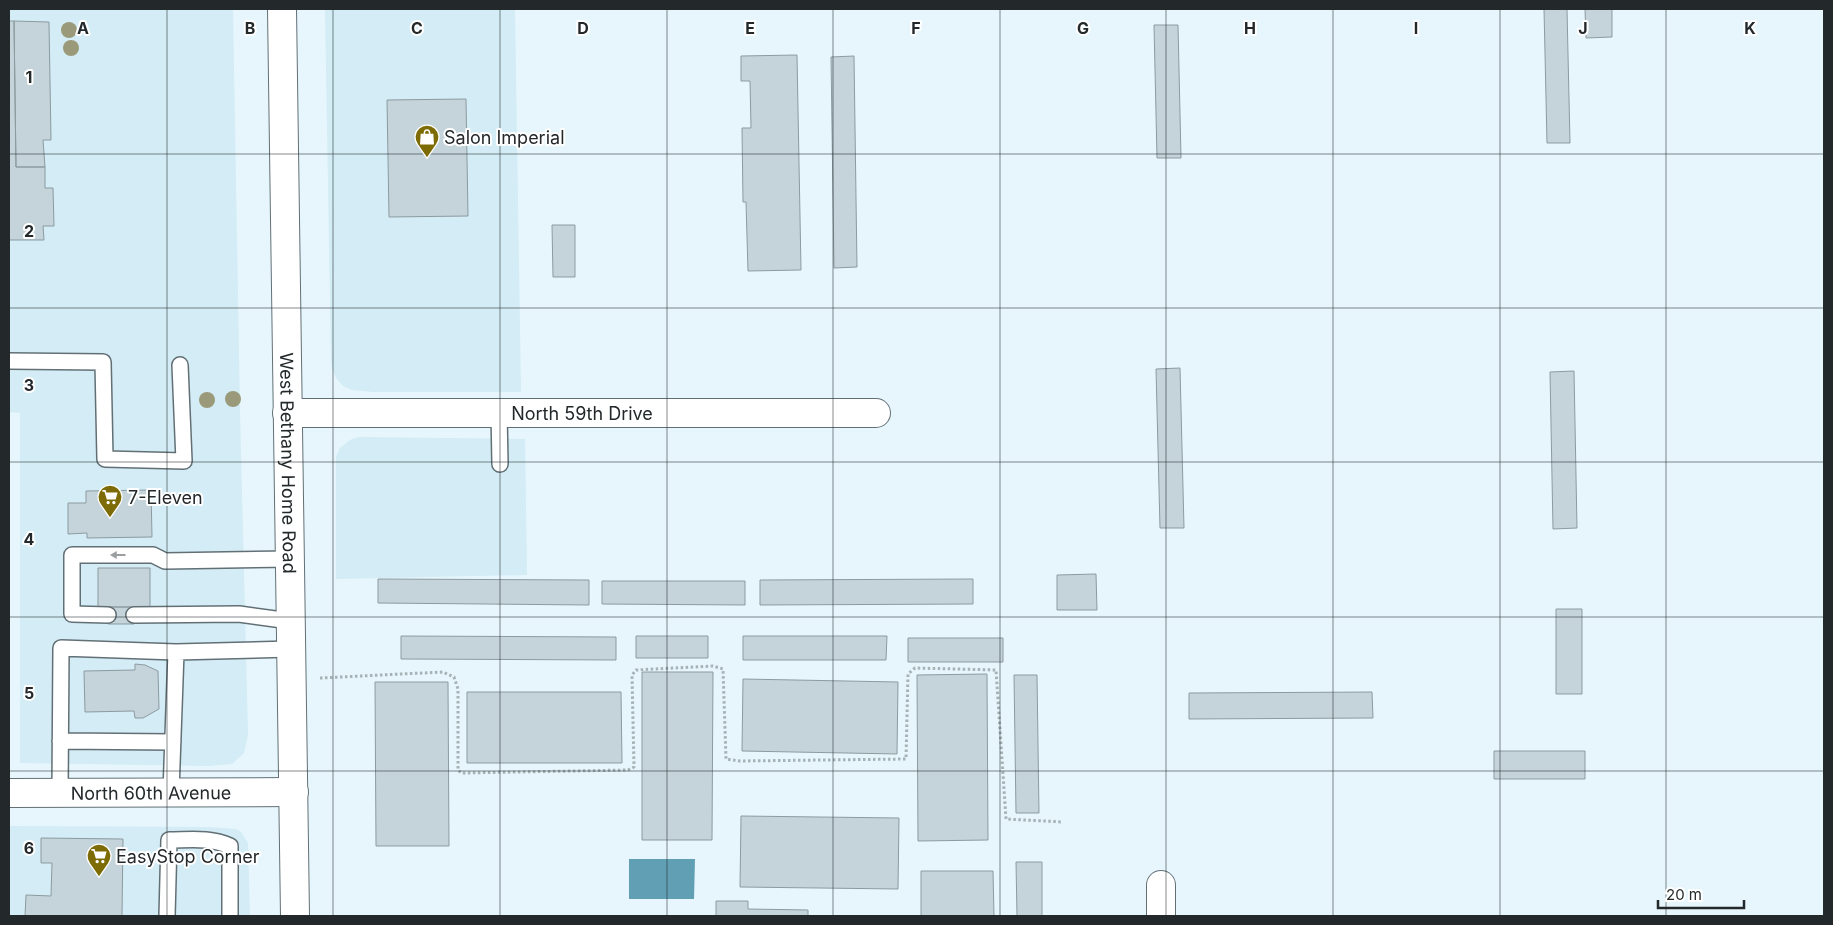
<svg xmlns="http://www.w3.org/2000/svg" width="1833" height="925" font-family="Inter,sans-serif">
	<rect width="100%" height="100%" fill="#e6f6fc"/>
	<!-- built -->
	<path fill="#d3ecf5" d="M9 9H233L240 412 248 735 244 753 232 764 209 766 20 763V413L9 412Z
		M325 9H515L521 392H373L352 390 343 386 336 378 332 368 331 359Z
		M358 437 525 439 527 575 336 579V457L340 448 350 440Z
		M9 826 209 827 236 829 241 832 248 843 250 916H9Z"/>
	<!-- water -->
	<path fill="#619fb4" d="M629 859H695L694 899H629Z"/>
	<!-- building -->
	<path fill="#c4d4da" stroke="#8c9ba0" d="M1544 9H1567L1570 143H1547Z
		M1585 9H1612V37L1586 38Z
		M9 21H14L16 167H45V188H53L54 226H43L44 240H9Z
		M14 21 49 22 51 140H43L45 167H16Z
		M1154 25H1178L1181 158H1157Z
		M797 55 801 270 748 271 746 202H743L742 128H751L750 81H741V56Z
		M854 56 857 267 834 268 831 57Z
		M466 99 468 216 389 217 387 100Z
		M552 225H575V277H553Z
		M1180 368 1184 528H1160L1156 369Z
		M1574 371 1577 528 1553 529 1550 372Z
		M151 490 152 537 87 538V533L68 534V503H86V491Z
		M98 568H150V607H98Z
		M1096 574 1097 610H1057V575Z
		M378 579 589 580V605L378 603Z
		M973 579V604L760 605V580Z
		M602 581H745V605L602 604Z
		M108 607H134V624H108Z
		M1556 609H1582V694H1556Z
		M401 636 616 637V660L401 659Z
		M636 636H708V658H636Z
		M743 636H887L886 660H743Z
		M908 638H1003V662H908Z
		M135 664 145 665 158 671 159 709 143 718H135L134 711 85 712 84 671 135 670Z
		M642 672H713L712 840H642Z
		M987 674 988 840 918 841 917 675Z
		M1014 675H1037L1039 813H1016Z
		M743 679 898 682 897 754 742 751Z
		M375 682H448L449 846H376Z
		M467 692H621L622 763H467Z
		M1372 692 1373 718 1189 719V693Z
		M1494 751H1585V779H1494Z
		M741 816 899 818 898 889 740 887Z
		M41 838 123 839 122 916H25L26 895 51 896 52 863H41Z
		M1016 862H1042V916H1017Z
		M921 871H993L994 916H921Z
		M716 901H748V909L808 910V916H716Z"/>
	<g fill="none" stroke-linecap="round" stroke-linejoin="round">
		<defs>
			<path id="lane" d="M9 361 103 362 105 459 184 461 180 365
				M499 412 500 464
				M108 615 72 614V555H153L165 561 290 559
				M134 615 239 614 290 621
				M176 652 291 649
				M60 741 173 742
				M60 793 61 648 176 652 171 792
				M167 916 169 840C190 840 210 837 230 846V916"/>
			<g id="street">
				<path id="s1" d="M287 413H876"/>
				<path id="s2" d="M9 793 294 792"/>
				<path d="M1161 885V916"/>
			</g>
			<g id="secondary">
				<path id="s3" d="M282 9 295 916"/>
			</g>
		</defs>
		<!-- lane casing -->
		<use href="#lane" stroke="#627076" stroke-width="18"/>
		<!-- street casing -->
		<use href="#street" stroke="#627076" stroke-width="30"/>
		<!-- secondary casing -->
		<use href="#secondary" stroke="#627076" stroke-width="30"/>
		<!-- path -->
		<path stroke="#a5b2b6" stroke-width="3" stroke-dasharray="2.5 2.5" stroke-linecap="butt" d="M320 678 443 672 454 677 458 689V770L461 773 628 770 634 767 632 675 636 670 713 666 723 669 726 759 740 761 906 759 908 674 915 668 996 670 1006 819 1063 822"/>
		<!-- lane -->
		<use href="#lane" stroke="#fff" stroke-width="15"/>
		<!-- street -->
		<use href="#street" stroke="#fff" stroke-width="28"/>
		<!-- secondary -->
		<use href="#secondary" stroke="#fff" stroke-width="28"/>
	</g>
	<!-- trees -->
	<g fill="#9a9a7a">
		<circle cx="69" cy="30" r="8"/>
		<circle cx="71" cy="48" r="8"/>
		<circle cx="233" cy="399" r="8"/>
		<circle cx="207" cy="400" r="8"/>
	</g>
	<!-- one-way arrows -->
	<defs><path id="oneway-solid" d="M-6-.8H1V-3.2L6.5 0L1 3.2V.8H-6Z" transform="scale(1.25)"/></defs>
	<use fill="#9c9fa0" href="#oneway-solid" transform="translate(118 555) rotate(-180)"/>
	<!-- grid -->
	<path fill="none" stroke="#23292b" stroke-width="1" stroke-opacity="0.55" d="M167 9V916M333 9V916M500 9V916M667 9V916M833 9V916M1000 9V916M1166 9V916M1333 9V916M1500 9V916M1666 9V916M9 154H1824M9 308H1824M9 462H1824M9 617H1824M9 771H1824"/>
	<!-- icons -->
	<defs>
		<symbol id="shop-pin" viewBox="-11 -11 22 30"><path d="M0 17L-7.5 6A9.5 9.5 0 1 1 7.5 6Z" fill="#7d6b05" stroke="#fff"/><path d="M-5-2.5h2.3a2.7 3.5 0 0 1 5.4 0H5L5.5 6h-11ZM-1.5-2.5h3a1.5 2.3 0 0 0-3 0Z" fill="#fff"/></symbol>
		<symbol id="supermarket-pin" viewBox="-11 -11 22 30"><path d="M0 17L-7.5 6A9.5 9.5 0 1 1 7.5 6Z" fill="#7d6b05" stroke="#fff"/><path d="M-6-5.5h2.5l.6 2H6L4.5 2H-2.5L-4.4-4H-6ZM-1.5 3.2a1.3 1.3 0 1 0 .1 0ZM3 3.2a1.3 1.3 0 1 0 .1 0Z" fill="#fff"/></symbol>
	</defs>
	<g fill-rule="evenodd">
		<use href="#shop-pin" x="413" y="123" width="28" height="38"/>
		<use href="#supermarket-pin" x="96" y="483" width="28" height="38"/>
		<use href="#supermarket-pin" x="85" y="842" width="28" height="38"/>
	</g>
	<g text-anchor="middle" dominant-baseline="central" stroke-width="4" stroke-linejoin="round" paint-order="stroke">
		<!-- poi labels -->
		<g font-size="18" fill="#23292b" stroke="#fff" text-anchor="start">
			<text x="444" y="137">Salon Imperial</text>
			<text x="128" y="497">7-Eleven</text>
			<text x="116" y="856">EasyStop Corner</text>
		</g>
		<!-- street labels -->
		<g font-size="18" fill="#23292b" stroke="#fff">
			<text stroke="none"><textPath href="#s1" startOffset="295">North 59th Drive</textPath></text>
			<text stroke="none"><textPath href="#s3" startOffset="454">West Bethany Home Road</textPath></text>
			<text stroke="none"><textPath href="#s2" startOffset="142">North 60th Avenue</textPath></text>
		</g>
	</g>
	<g font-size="16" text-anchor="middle" font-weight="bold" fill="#23292b" stroke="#fff" stroke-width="4" stroke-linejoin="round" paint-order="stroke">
		<text x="83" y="34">A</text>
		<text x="250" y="34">B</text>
		<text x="417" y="34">C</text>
		<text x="583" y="34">D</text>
		<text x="750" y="34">E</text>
		<text x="916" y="34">F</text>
		<text x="1083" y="34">G</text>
		<text x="1250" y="34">H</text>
		<text x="1416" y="34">I</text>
		<text x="1583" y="34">J</text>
		<text x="1750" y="34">K</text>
		<text x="29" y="83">1</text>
		<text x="29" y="237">2</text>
		<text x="29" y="391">3</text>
		<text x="29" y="545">4</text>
		<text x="29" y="699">5</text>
		<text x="29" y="854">6</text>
	</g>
	<!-- border -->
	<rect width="1833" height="925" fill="none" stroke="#23292b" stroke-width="20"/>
	<!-- scale -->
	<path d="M1658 900v8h86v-8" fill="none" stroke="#23292b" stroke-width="2.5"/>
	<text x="1666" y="900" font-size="15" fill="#23292b" stroke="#ffffff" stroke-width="4" paint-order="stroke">20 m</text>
</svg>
